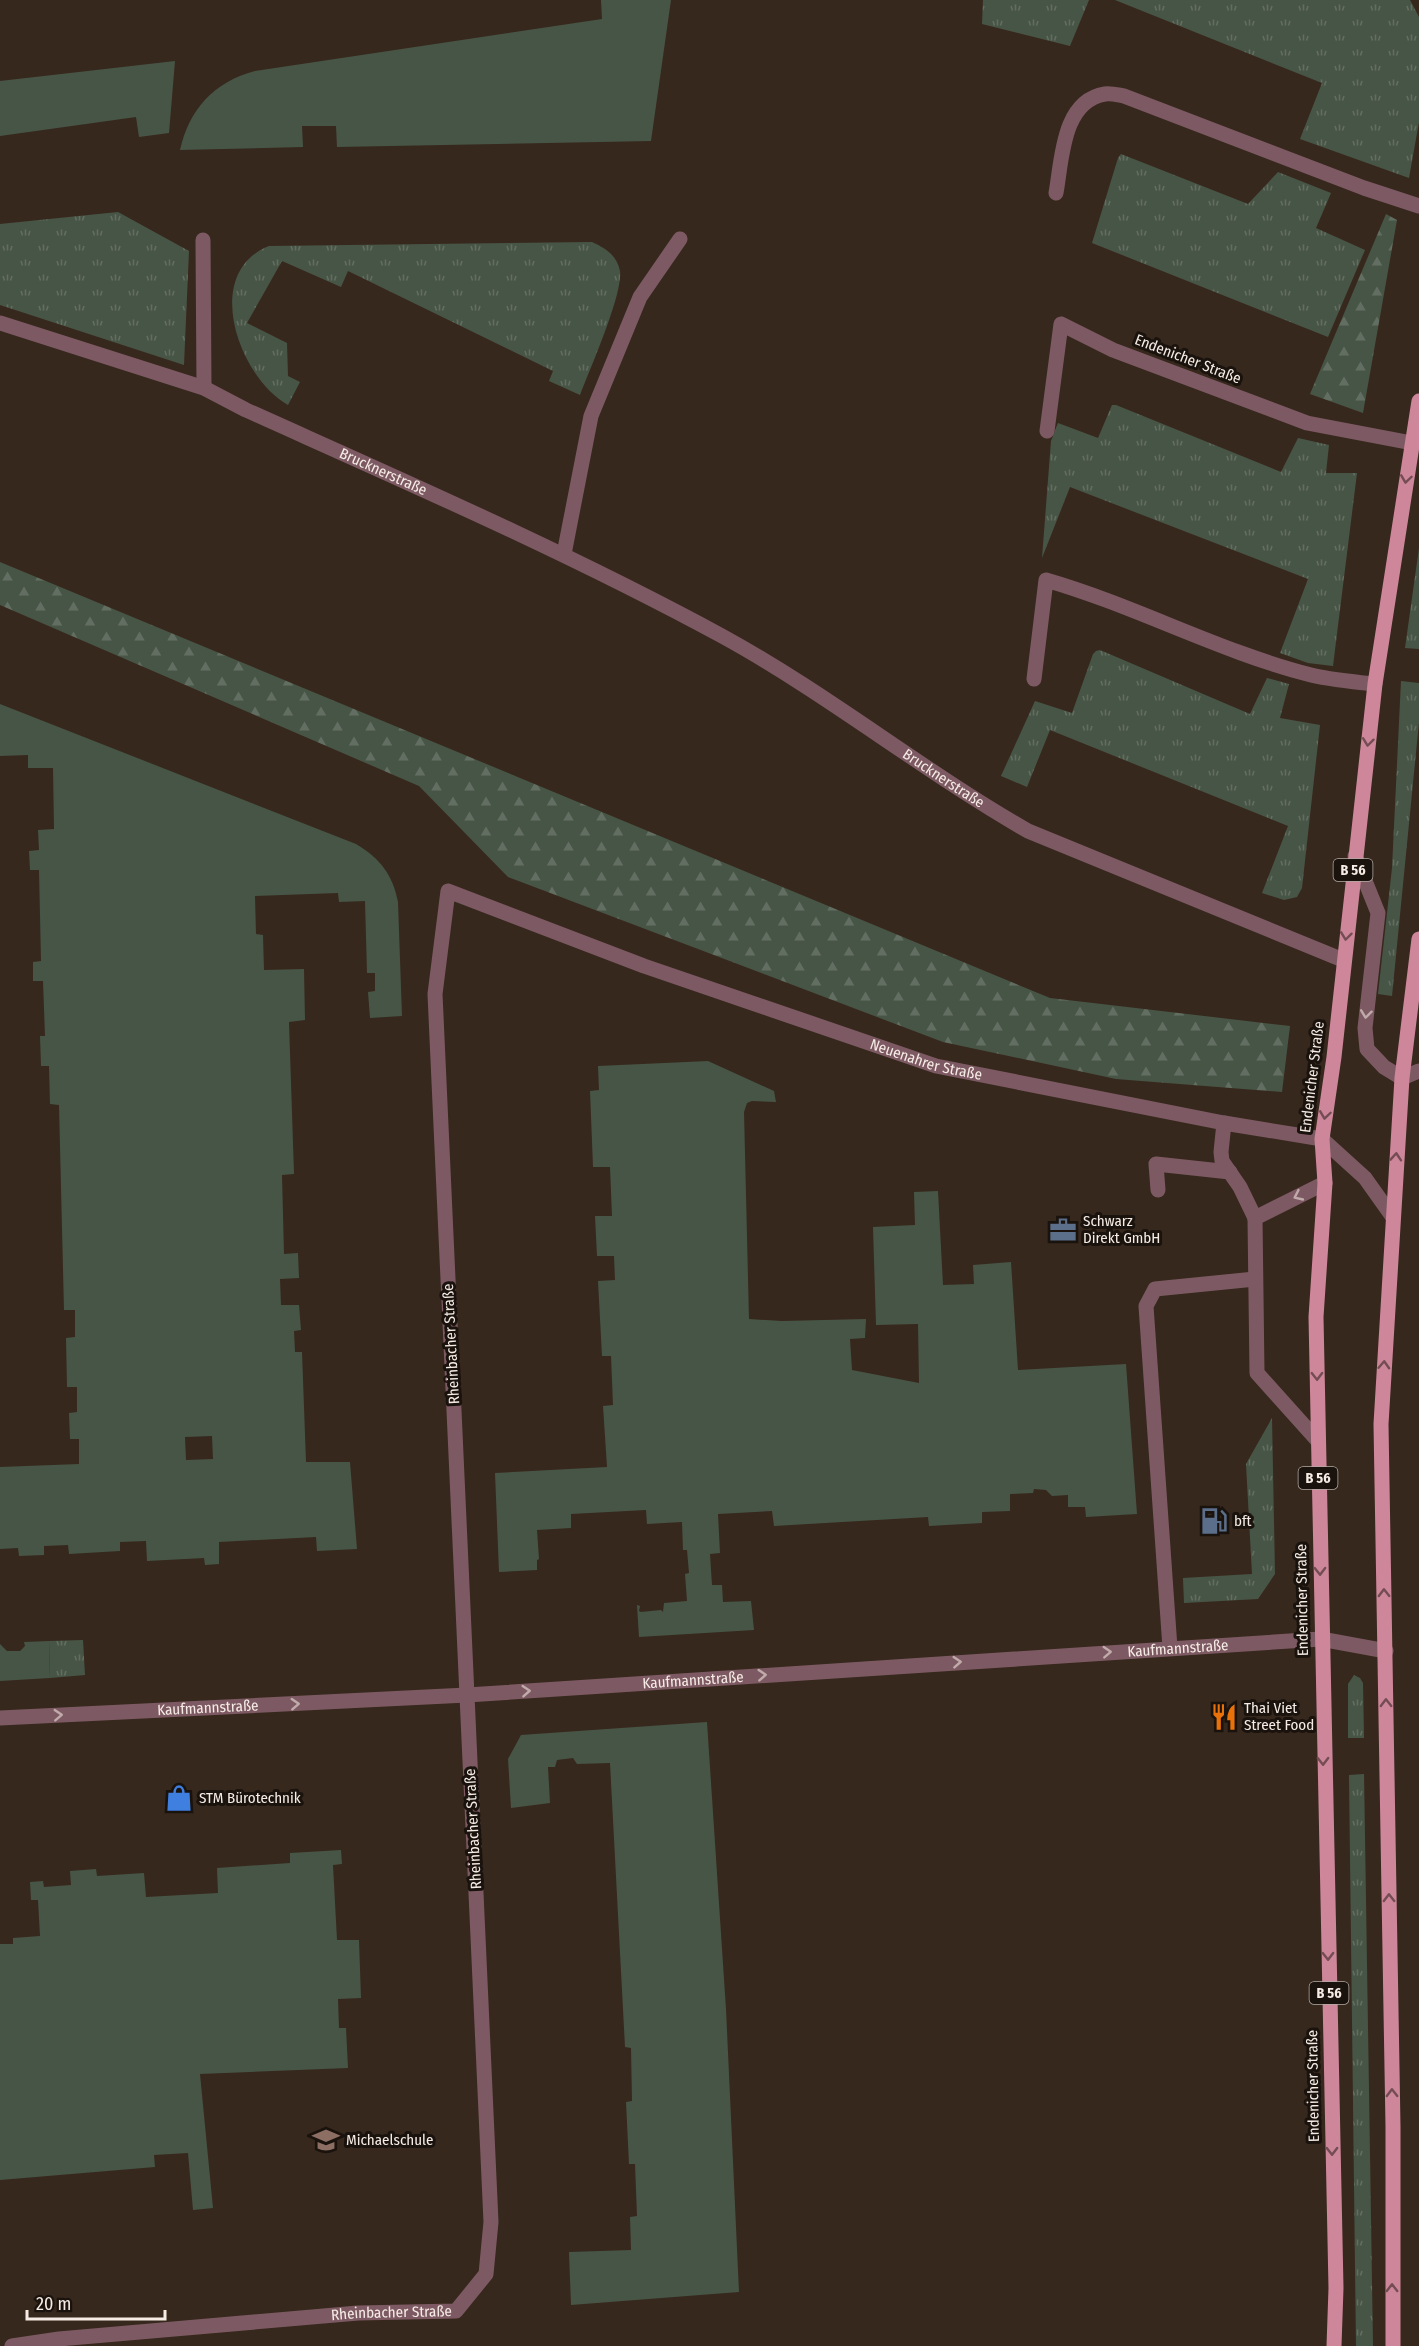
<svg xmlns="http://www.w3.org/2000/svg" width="1419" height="2346" font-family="'Fira Sans Condensed',sans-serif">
	<defs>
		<pattern id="grass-tufts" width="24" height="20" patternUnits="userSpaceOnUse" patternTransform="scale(1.5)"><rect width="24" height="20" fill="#475546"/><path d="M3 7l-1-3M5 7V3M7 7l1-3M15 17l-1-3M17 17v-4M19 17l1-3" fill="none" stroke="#626e61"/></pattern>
		<pattern id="forest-firs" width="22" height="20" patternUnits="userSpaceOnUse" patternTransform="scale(1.5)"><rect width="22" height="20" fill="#475546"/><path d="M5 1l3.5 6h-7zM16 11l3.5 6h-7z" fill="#626e61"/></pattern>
	</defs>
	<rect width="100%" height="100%" fill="#37281d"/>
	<!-- grass -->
	<path fill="url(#grass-tufts)" d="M983 0H1089L1070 46 982 24Z
		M1115 0H1410L1419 17V122L1409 178 1300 139 1322 83Z
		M1121 154 1248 204 1278 172 1331 193 1316 228 1365 250 1328 337 1092 243 1118 158Z
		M118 212 189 251 184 365 0 305V224Z
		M592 242C605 248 617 255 620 271 623 294 590 369 580 395L549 381 553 371 348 271 341 287 282 261 247 323 287 343 288 376 300 382 288 405C239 378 201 273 269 246Z
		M1112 405H1116L1281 472 1298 438 1329 445 1326 473H1357L1333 666 1308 663 1280 653 1308 579 1070 487 1042 558 1051 441 1058 423 1098 438Z
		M1419 548V649L1405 648Z
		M1100 650 1250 714 1267 678 1289 684 1280 718 1320 725 1302 888 1297 897 1284 900 1262 893 1288 826 1050 730 1027 787 1001 776 1035 701 1072 713 1093 654 1096 651Z
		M1401 681 1419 683V722L1392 996 1378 994 1392 868Z
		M1272 1418 1275 1574 1258 1599 1184 1603 1183 1578 1252 1574 1246 1464Z
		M83 1640 85 1675 50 1678 49 1641Z
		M1354 1675 1360 1678 1363 1683 1364 1738H1348V1684Z
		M1364 1774 1373 2345V2346H1356L1349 1775Z"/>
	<!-- forest -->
	<path fill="url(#forest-firs)" d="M1386 214 1397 220 1363 413 1310 394Z
		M0 562 1050 998 1290 1026 1282 1092 1116 1079 943 1042 508 877 419 786 0 605Z"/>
	<!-- garden -->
	<path fill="#475546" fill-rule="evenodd" d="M601 0H671L651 141 337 147 336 126H302L303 147 180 150C189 109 214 82 255 71L602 19Z
		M175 61 169 133 139 137 136 117 0 136V81Z
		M0 704 356 844C380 858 393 875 398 902L402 1016 370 1018 368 992 375 991V973H367L365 901 339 902 338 893 255 896 256 934 263 935 264 970 304 969 305 1020 289 1022 294 1174 282 1175 284 1254 298 1253 299 1278 280 1279 281 1305H299L301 1330 294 1331 295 1352H302L306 1462H350L357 1549 317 1551 316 1537 219 1542V1564L205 1565 204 1558 147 1561 146 1541 120 1542V1551L69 1554 68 1545 44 1546V1555L19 1556 18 1548 0 1549V1467L79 1464V1439H70L69 1413 77 1412V1387H67L66 1338 75 1337V1310H64L59 1105 50 1104 49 1066H41L40 1036H45L43 981H33V962L41 961 39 870H30L29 851 39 850 38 830 54 829 53 768H28V755L0 756ZM212 1436 213 1459 186 1460 185 1437Z
		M708 1061 774 1091 776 1102 752 1101 747 1103 744 1112 749 1319 782 1321 866 1319 865 1338 850 1339 852 1370 919 1383 918 1324 876 1325 873 1227 915 1225 914 1192 938 1191 943 1285 974 1284 973 1265 1011 1262 1018 1370 1126 1364 1137 1514 1086 1517 1085 1507H1068V1495L1052 1496 1046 1490 1034 1489 1033 1493 1010 1494V1511L982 1512V1523L929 1526 928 1517 774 1526 772 1511 718 1514 720 1553 710 1554 712 1585H722L723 1602 751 1601 754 1630 639 1637 637 1605 640 1606 639 1611 641 1612 661 1610 663 1612 664 1603 687 1601 685 1574 689 1573 687 1550H683L682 1522 647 1524 646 1510 571 1514V1528L537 1530 539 1559 537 1560V1570L499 1572 495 1473 607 1467 603 1406 613 1405 611 1356H602L598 1281 615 1280 614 1256H597L595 1216H612L610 1167H593L590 1091 599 1090 598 1066Z
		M49 1641 50 1678 0 1681V1644L7 1651H20L25 1646 24 1642Z
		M707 1722 726 2009 739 2292 571 2305 569 2252 631 2250 630 2217 637 2216 635 2164H629L626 2102 632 2101 631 2048 625 2047 610 1763 577 1764 573 1758 557 1760 555 1767H548L550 1803 511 1808 508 1759 521 1735Z
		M341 1850 342 1864 333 1865 337 1940H359L361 1998 338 1999 339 2028H346L348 2068 200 2074 213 2208 193 2210 188 2153 154 2155 155 2167 0 2180V1944H13V1938L40 1936 38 1900H31L30 1882 43 1881 44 1887 71 1885 70 1871 96 1869 97 1876 144 1873 146 1897 218 1893 217 1868 290 1863V1853Z"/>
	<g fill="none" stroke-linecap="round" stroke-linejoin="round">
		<!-- minor -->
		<g stroke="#7d5a63" stroke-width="15">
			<path d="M1056 193C1062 160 1062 101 1105 94 1111 93 1118 95 1124 96L1364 188 1419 206"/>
			<path d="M203 240 204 388"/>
			<path id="s1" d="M0 323 204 388 246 410C406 482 567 552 722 636 828 694 923 771 1028 831L1343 960"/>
			<path d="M1047 431 1061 324 1113 350 1307 423 1412 443"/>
			<path d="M564 554 591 416 640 297 680 239"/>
			<path d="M1034 679 1046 580C1136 606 1220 652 1311 675 1332 680 1354 682 1375 684"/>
			<path d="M1355 856 1378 913 1365 1028 1367 1049 1384 1067 1402 1078 1419 1071"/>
			<path d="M1224 1123 1221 1152 1222 1161 1240 1187 1255 1218"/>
			<path d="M1158 1190 1156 1164 1230 1172"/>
			<path d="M1318 1441 1257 1373 1255 1218 1325 1183"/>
			<path d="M1170 1648 1146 1306 1155 1289 1255 1279"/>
			<path id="s2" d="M0 1718 467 1695 1321 1639 1386 1651"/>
			<path id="s3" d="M12 2346 59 2339 358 2313 456 2311 486 2274 491 2222 435 994 448 891 644 966 936 1066 1224 1123 1322 1139 1365 1178 1392 1216"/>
		</g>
		<!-- major -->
		<path stroke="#ce879a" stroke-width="15" d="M1334 2346 1336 2288 1316 1317 1325 1183 1322 1139 1334 1057 1375 684 1419 401
			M1393 2346V2127L1381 1424 1402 1078 1419 939"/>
	</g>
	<!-- one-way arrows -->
	<defs><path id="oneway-chevron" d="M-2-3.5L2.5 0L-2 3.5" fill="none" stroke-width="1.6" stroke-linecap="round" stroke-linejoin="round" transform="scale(1.5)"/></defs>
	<g stroke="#744c54">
		<use href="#oneway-chevron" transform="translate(1406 479) rotate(98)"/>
		<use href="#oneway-chevron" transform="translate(1368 742) rotate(97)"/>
		<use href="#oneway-chevron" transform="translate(1346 936) rotate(97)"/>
		<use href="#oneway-chevron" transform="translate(1325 1115) rotate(98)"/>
		<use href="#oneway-chevron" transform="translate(1396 1157) rotate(-86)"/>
		<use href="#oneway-chevron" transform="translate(1384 1365) rotate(-87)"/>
		<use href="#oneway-chevron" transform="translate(1317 1376) rotate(89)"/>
		<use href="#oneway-chevron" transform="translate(1320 1571) rotate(89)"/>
		<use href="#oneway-chevron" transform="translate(1384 1593) rotate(-91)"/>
		<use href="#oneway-chevron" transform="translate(1386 1703) rotate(-91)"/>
		<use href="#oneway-chevron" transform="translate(1323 1761) rotate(89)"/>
		<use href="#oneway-chevron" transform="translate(1389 1898) rotate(-91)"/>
		<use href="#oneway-chevron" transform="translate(1328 1956) rotate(89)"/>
		<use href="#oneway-chevron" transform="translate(1392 2093) rotate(-91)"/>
		<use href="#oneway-chevron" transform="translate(1332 2151) rotate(89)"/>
		<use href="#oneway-chevron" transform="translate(1392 2288) rotate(-90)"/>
	</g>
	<g stroke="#c0aaaa">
		<use href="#oneway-chevron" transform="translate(1366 1014) rotate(97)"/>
		<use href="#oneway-chevron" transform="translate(1298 1196) rotate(155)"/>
		<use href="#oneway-chevron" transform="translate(1107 1652) rotate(-3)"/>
		<use href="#oneway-chevron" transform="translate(957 1662) rotate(-4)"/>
		<use href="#oneway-chevron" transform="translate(762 1675) rotate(-4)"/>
		<use href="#oneway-chevron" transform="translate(526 1691) rotate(-4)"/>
		<use href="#oneway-chevron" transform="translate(295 1704) rotate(-3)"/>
		<use href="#oneway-chevron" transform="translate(58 1715) rotate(-3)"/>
	</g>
	<!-- icons -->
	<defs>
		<symbol id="office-bare" viewBox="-9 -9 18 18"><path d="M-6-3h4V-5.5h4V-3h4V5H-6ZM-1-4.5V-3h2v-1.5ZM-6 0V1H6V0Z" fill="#5c6f8a" stroke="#19120d" stroke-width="2.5" paint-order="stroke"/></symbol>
		<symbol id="fuel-bare" viewBox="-9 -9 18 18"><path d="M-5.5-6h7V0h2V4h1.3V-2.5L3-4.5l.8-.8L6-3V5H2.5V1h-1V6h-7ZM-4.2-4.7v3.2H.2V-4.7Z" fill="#5c6f8a" stroke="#19120d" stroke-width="2.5" paint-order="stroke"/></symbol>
		<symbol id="restaurant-bare" viewBox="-9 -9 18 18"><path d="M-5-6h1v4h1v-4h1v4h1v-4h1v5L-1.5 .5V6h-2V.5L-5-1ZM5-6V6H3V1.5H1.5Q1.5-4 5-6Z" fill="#e8710a" stroke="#19120d" stroke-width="2.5" paint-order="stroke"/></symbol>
		<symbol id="shop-bare" viewBox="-9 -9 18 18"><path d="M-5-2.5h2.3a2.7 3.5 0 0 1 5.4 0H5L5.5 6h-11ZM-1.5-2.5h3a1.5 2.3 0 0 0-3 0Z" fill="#3f7fe0" stroke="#19120d" stroke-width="2.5" paint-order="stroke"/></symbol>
		<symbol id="school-bare" viewBox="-9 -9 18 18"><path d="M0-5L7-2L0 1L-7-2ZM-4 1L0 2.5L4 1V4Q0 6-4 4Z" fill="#8d6e63" stroke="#19120d" stroke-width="2.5" paint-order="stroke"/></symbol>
	</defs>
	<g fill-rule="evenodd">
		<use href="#office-bare" x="1044" y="1211" width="38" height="38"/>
		<use href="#fuel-bare" x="1195" y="1502" width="38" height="38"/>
		<use href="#restaurant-bare" x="1205" y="1698" width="38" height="38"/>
		<use href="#shop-bare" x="160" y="1779" width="38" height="38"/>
		<use href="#school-bare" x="307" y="2121" width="38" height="38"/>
	</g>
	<g text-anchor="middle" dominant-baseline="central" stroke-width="6" stroke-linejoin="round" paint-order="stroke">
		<!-- shield labels -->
		<g fill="#19120d" stroke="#b4aba4" stroke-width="1.5">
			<rect x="1333.5" y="859" width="39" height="22" rx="4.5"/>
			<rect x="1298.5" y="1467" width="39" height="22" rx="4.5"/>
			<rect x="1309.5" y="1982" width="39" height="22" rx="4.5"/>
		</g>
		<g font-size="14" font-weight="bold" fill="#f6ece5">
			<text x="1353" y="870">B 56</text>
			<text x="1318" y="1478">B 56</text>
			<text x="1329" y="1993">B 56</text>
		</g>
		<!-- street labels -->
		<g font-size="15" fill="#f6ece5" stroke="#19120d">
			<text transform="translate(1188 359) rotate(21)">Endenicher Straße</text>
			<text stroke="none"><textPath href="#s1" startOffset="412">Brucknerstraße</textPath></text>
			<text stroke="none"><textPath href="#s1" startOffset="1052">Brucknerstraße</textPath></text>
			<text stroke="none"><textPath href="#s3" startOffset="2386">Neuenahrer Straße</textPath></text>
			<text transform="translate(1312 1077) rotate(-83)">Endenicher Straße</text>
			<text transform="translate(451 1344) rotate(-93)">Rheinbacher Straße</text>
			<text transform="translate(1302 1600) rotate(-91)">Endenicher Straße</text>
			<text stroke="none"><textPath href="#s2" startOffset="1180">Kaufmannstraße</textPath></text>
			<text stroke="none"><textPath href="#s2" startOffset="694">Kaufmannstraße</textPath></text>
			<text stroke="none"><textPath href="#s2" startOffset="208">Kaufmannstraße</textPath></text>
			<text transform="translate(473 1829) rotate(-93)">Rheinbacher Straße</text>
			<text transform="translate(1313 2086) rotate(-91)">Endenicher Straße</text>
			<text stroke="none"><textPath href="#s3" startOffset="381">Rheinbacher Straße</textPath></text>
		</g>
		<!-- poi labels -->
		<g font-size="15" fill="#f6ece5" stroke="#19120d" text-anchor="start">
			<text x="1083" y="1221">Schwarz<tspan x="1083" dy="17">Direkt GmbH</tspan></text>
			<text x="1234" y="1521">bft</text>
			<text x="1244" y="1708">Thai Viet<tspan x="1244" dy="17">Street Food</tspan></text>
			<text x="199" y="1798">STM Bürotechnik</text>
			<text x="346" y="2140">Michaelschule</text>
		</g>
	</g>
	<!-- scale -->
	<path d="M27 2310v9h138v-9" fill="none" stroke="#f6ece5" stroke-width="3"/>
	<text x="36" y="2310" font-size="18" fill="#f6ece5" stroke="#19120d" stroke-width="4.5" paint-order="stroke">20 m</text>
</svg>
